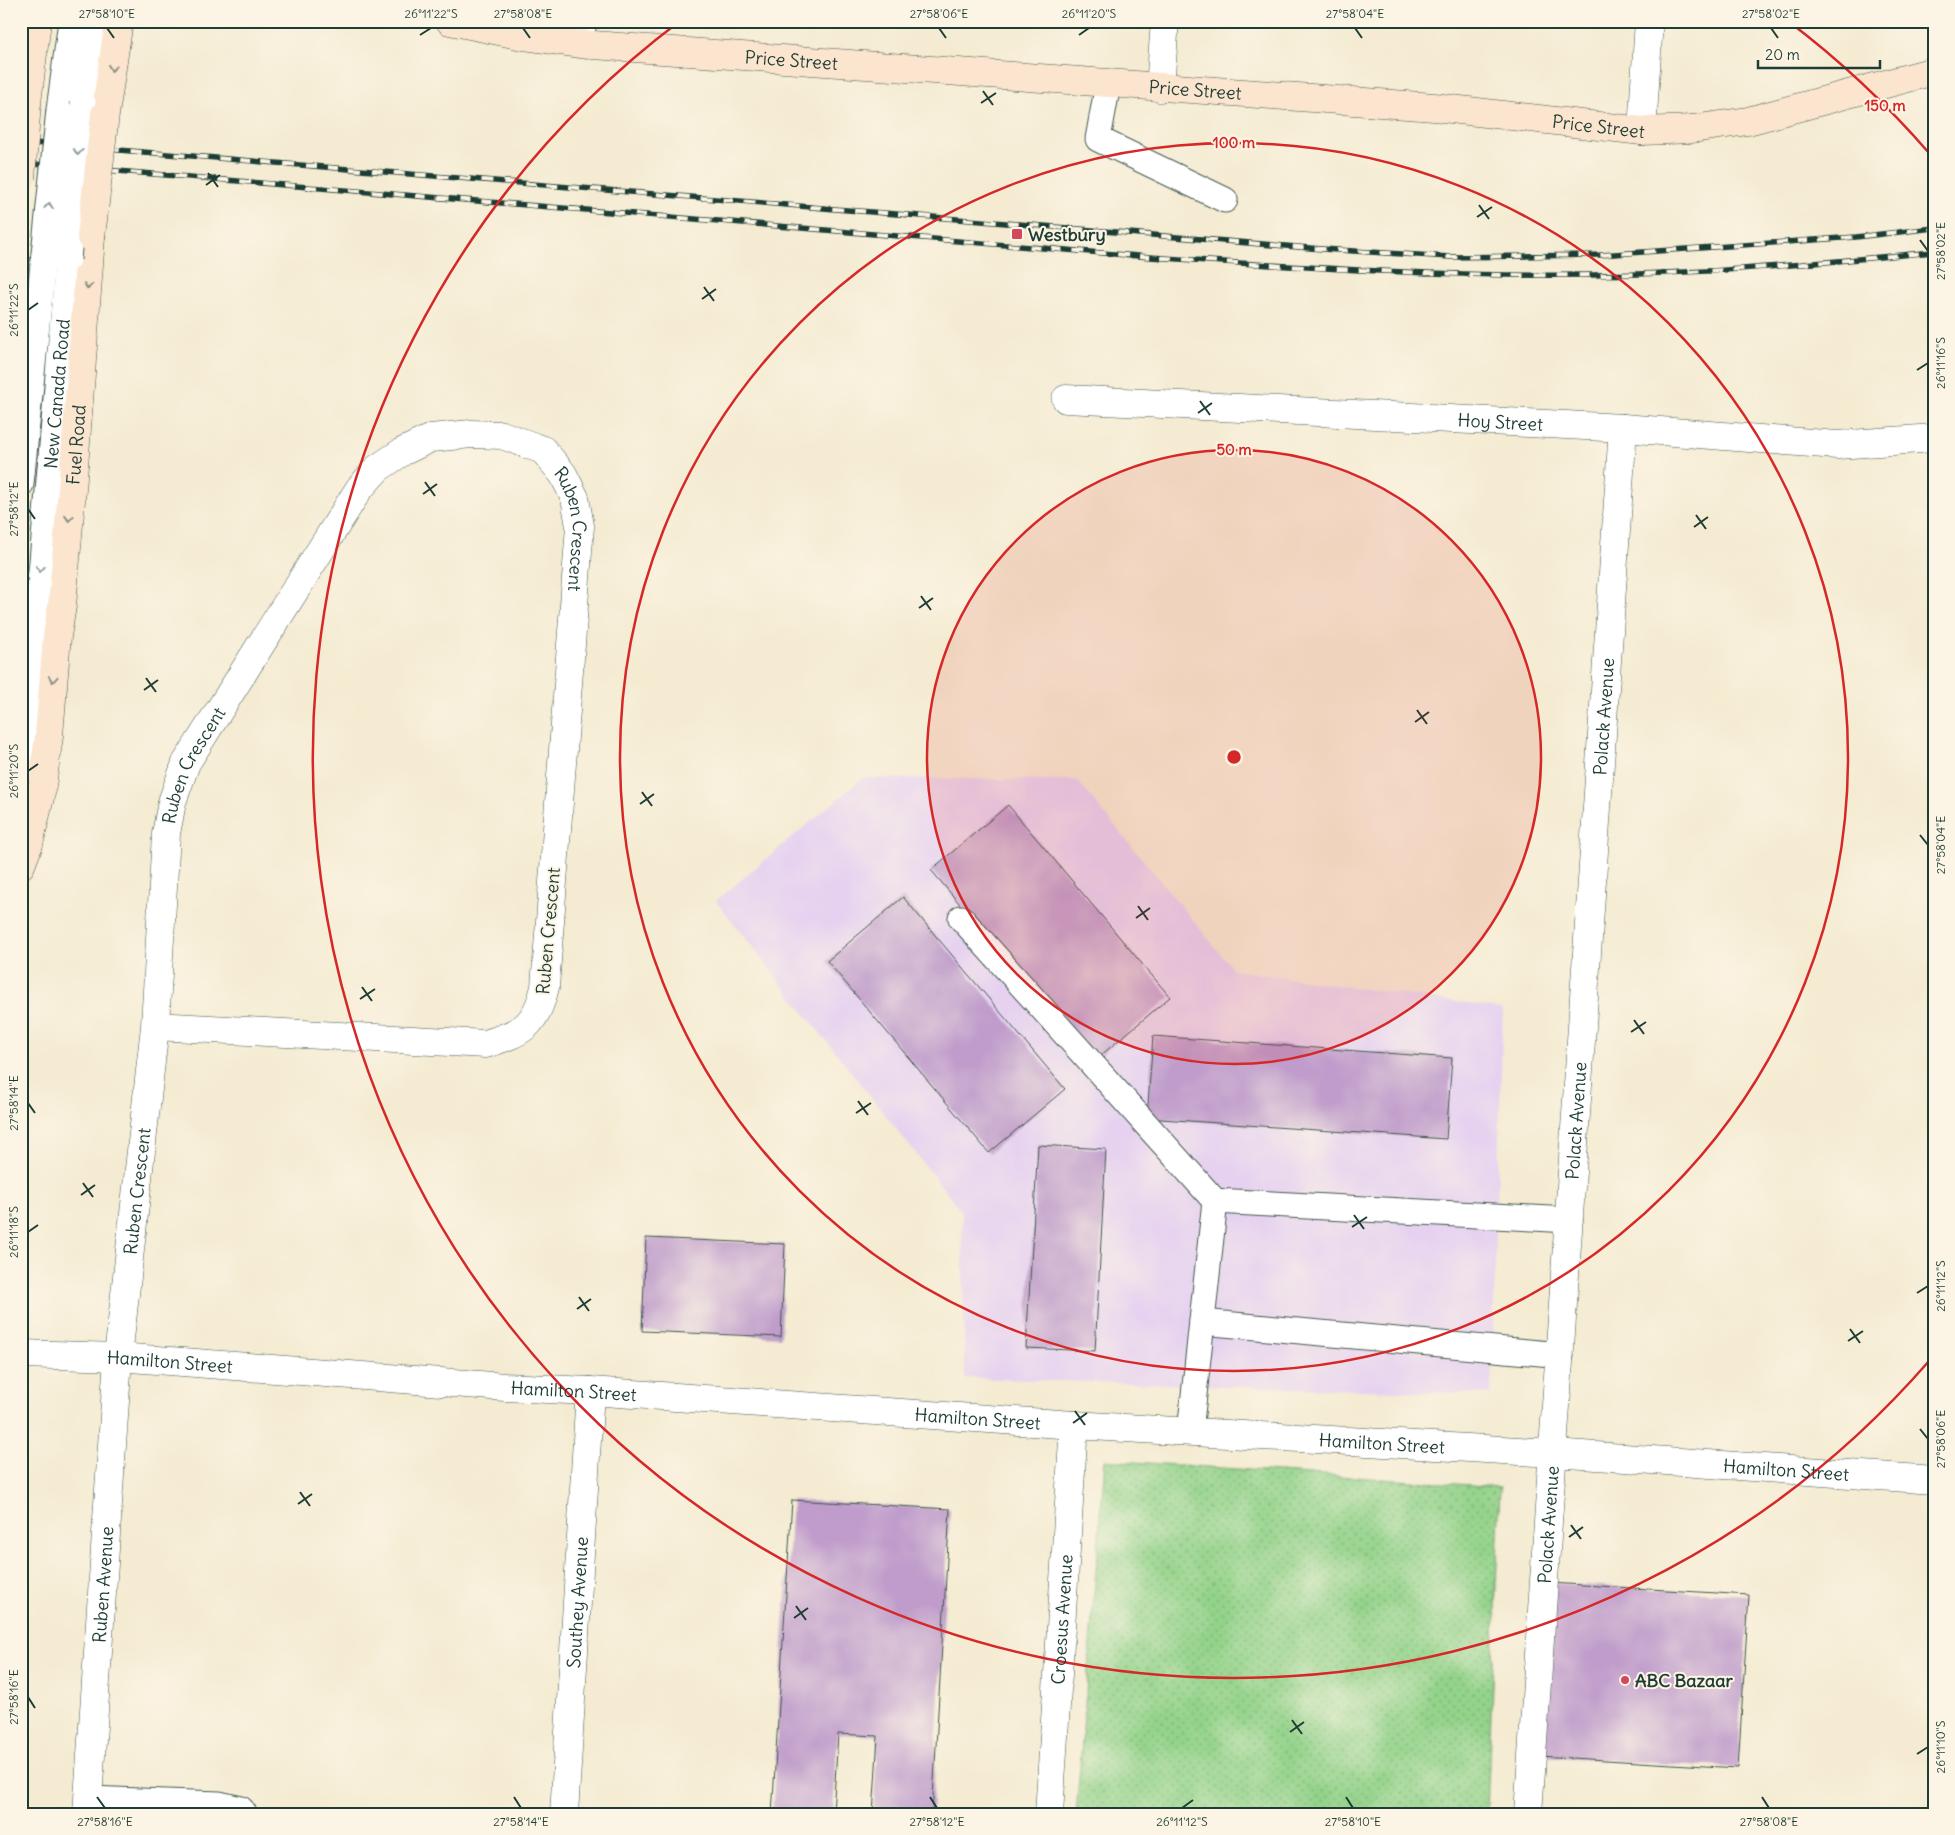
<svg xmlns="http://www.w3.org/2000/svg" width="1955" height="1835" font-family="Delius,sans-serif">
	<defs>
		<pattern id="park-dots" width="8" height="8" patternUnits="userSpaceOnUse" patternTransform="scale(1.25)"><rect width="8" height="8" fill="#93d38a"/><path d="M2 2h.1M6 6h.1" fill="none" stroke="#77ac72" stroke-width="1.8" stroke-linecap="round"/></pattern>
	</defs>
	<rect width="100%" height="100%" fill="#fcf5e5"/>
	<filter id="ink" filterUnits="userSpaceOnUse"><feTurbulence type="fractalNoise" baseFrequency=".02" numOctaves="2"/><feDisplacementMap in="SourceGraphic" scale="10" xChannelSelector="R" yChannelSelector="G"/><feConvolveMatrix kernelMatrix="1 2 1 2 8 2 1 2 1" color-interpolation-filters="sRGB"/></filter>
	<filter id="wash" filterUnits="userSpaceOnUse"><feTurbulence type="fractalNoise" baseFrequency=".0096" numOctaves="4" result="noise"/><feDisplacementMap in="SourceGraphic" scale="20" xChannelSelector="R" yChannelSelector="G"/><feGaussianBlur stdDeviation="1.12" result="paint"/><feColorMatrix in="noise" values="0 0 0 0 0 0 0 0 0 0 0 0 0 0 0 0 0 1.4 0 .05"/><feComposite in="paint" operator="in"/></filter>
	<g filter="url(#wash)">
		<rect width="100%" height="100%" fill="#f4ebd2"/>
		<!-- built -->
		<path fill="#e6d2f0" d="M863 778 1077 780 1234 970 1503 1009 1491 1394 965 1378 962 1212 716 901Z"/>
		<!-- park -->
		<path fill="url(#park-dots)" stroke="#59885f" d="M1105 1460 1500 1487 1487 1814H1076Z"/>
		<g id="blocks">
			<!-- building -->
			<path fill="#bf9ccb" d="M1008 805 1170 997 1093 1062 931 870Z
				M903 897 1065 1089 989 1153 827 961Z
				M1153 1036 1452 1058 1446 1139 1147 1118Z
				M1038 1145 1106 1149 1095 1351 1026 1348Z
				M646 1238 785 1244 781 1337 642 1331Z
				M792 1500 950 1509 932 1814H873L878 1736 838 1734 833 1814H772Z
				M1550 1583 1749 1595 1738 1768 1539 1756Z"/>
		</g>
	</g>
	<g filter="url(#ink)">
		<use href="#blocks" fill-opacity="0" stroke="#3f574c" stroke-width="1"/>
		<g fill="none" stroke-linecap="round" stroke-linejoin="round">
			<defs>
				<g id="lane">
					<path d="M580 44 584 21"/>
					<path d="M1108 84 1098 139 1225 200"/>
					<path d="M83 103 96 21"/>
					<path d="M59 110 71 21"/>
					<path d="M21 484 44 254"/>
					<path id="s1" d="M21 767 32 677 68 259"/>
					<path d="M961 918 1215 1201 1570 1220"/>
					<path d="M1202 1322 1561 1355"/>
					<path d="M1190 1432 1215 1201"/>
					<path d="M88 1799 219 1804 241 1809 245 1814"/>
				</g>
				<g id="street">
					<path d="M1160 88 1165 21"/>
					<path d="M1642 131 1649 21"/>
					<path id="s2" d="M1066 399 1623 428 1837 445 1934 438"/>
					<path id="s3" d="M21 1354 118 1357 505 1387 590 1391 1074 1425 1554 1453 1934 1480"/>
					<path id="s4" d="M87 1814 118 1357 155 1026 166 834 172 802 186 763 359 489 378 468 402 452 431 438 471 434 502 435 543 450 563 474 575 498 580 526 545 987C536 1026 523 1032 486 1044L155 1026"/>
					<path id="s5" d="M564 1814 590 1391"/>
					<path id="s6" d="M1049 1814 1074 1425"/>
					<path id="s7" d="M1528 1814 1623 428"/>
				</g>
				<g id="secondary">
					<path id="s8" d="M450 21 523 36 580 44 1434 107 1642 131 1692 129 1748 121 1934 71"/>
					<path d="M27 103 37 21"/>
					<path d="M105 114 119 21"/>
					<path id="s9" d="M21 865 29 844 41 793 49 736 57 636 62 606 76 442 91 237"/>
				</g>
			</defs>
			<!-- lane casing -->
			<use href="#lane" stroke="#3f574c" stroke-width="27"/>
			<!-- street casing -->
			<use href="#street" stroke="#3f574c" stroke-width="29"/>
			<!-- secondary casing -->
			<use href="#secondary" stroke="#3f574c" stroke-width="29"/>
			<!-- lane -->
			<use href="#lane" stroke="#fff" stroke-width="25"/>
			<!-- street -->
			<use href="#street" stroke="#fff" stroke-width="28"/>
			<!-- secondary -->
			<use href="#secondary" stroke="#fce5cf" stroke-width="28"/>
			<defs>
				<path id="rail" d="M21 142 1322 249 1450 257 1600 255 1856 237 1934 228
					M21 163 1150 257C1335 270 1521 282 1706 271 1782 267 1858 259 1934 252"/>
			</defs>
			<!-- rail casing -->
			<use href="#rail" stroke="#1f3d34" stroke-width="5.5"/>
			<!-- rail -->
			<use href="#rail" stroke="#fcf5e5" stroke-width="4" stroke-dasharray="11" stroke-linecap="butt"/>
			<defs>
				<path id="lane-bridge" d="M44 254 59 110
					M68 259 83 103"/>
				<path id="secondary-bridge" d="M21 178 27 103
					M91 237 105 114"/>
			</defs>
			<!-- lane-bridge casing -->
			<use href="#lane-bridge" stroke="#3f574c" stroke-width="27" stroke-linecap="butt"/>
			<!-- secondary-bridge casing -->
			<use href="#secondary-bridge" stroke="#3f574c" stroke-width="29" stroke-linecap="butt"/>
			<!-- lane-bridge -->
			<use href="#lane-bridge" stroke="#fff" stroke-width="25"/>
			<!-- secondary-bridge -->
			<use href="#secondary-bridge" stroke="#fce5cf" stroke-width="28"/>
		</g>
		<!-- one-way arrows -->
		<defs><path id="oneway-chevron" d="M-2-3.5L2.5 0L-2 3.5" fill="none" stroke-width="1.6" stroke-linecap="round" stroke-linejoin="round" transform="scale(1.25)"/></defs>
		<g stroke="#8e9182">
			<use href="#oneway-chevron" transform="translate(112 68) rotate(99)"/>
			<use href="#oneway-chevron" transform="translate(88 286) rotate(94)"/>
			<use href="#oneway-chevron" transform="translate(69 518) rotate(95)"/>
			<use href="#oneway-chevron" transform="translate(53 679) rotate(94)"/>
		</g>
		<g stroke="#8f9e9a">
			<use href="#oneway-chevron" transform="translate(78 152) rotate(95)"/>
			<use href="#oneway-chevron" transform="translate(49 206) rotate(-84)"/>
			<use href="#oneway-chevron" transform="translate(40 569) rotate(95)"/>
		</g>
	</g>
	<!-- ticks -->
	<path fill="none" stroke="#1f3d34" stroke-width="2" d="M107 28 114 38M523 28 530 38M939 28 946 38M1355 28 1362 38M1771 28 1778 38M420 35 431 28M1079 35 1089 28M983 91 993 105M981 103 996 93M208 173 218 187M206 185 220 175M1479 205 1489 219M1477 217 1492 207M1920 240 1928 251M704 287 714 301M702 299 716 289M28 310 38 303M1917 370 1928 363M1200 401 1210 415M1198 413 1212 403M425 482 435 496M423 494 437 484M28 509 35 519M1696 515 1706 529M1694 527 1708 517M921 596 931 610M919 608 933 598M146 678 156 692M144 690 158 680M1417 710 1427 724M1415 722 1429 712M28 771 38 764M642 792 652 806M640 804 654 794M1920 835 1928 845M1138 906 1148 920M1136 918 1150 908M362 987 372 1001M360 999 375 989M1634 1020 1644 1034M1631 1032 1646 1022M858 1101 868 1115M28 1103 35 1113M856 1113 871 1103M83 1183 93 1197M81 1195 95 1185M1354 1215 1364 1229M1352 1227 1367 1217M28 1232 38 1225M1917 1293 1928 1286M579 1297 589 1311M577 1309 591 1299M1850 1329 1860 1343M1848 1341 1863 1331M1075 1411 1085 1425M1073 1423 1087 1413M1920 1429 1928 1439M300 1492 310 1506M298 1504 312 1494M1571 1525 1581 1539M1569 1537 1583 1527M796 1606 806 1620M794 1618 808 1608M28 1697 35 1708M1292 1720 1302 1734M1290 1732 1304 1722M1917 1754 1928 1747M97 1797 105 1808M514 1797 521 1808M930 1797 937 1808M1346 1797 1353 1808M1762 1797 1769 1808M1182 1808 1193 1800"/>
	<!-- distance rings -->
	<circle cx="1234" cy="757" r="307" fill="#d62828" fill-opacity=".12"/>
	<g fill="none" stroke="#d62828" stroke-width="2.5">
		<circle cx="1234" cy="757" r="307"/>
		<circle cx="1234" cy="757" r="614"/>
		<path d="M1929 1361A921 921 0 1 1 680 21M1788 21A921 921 0 0 1 1929 153"/>
	</g>
	<!-- markers -->
	<g fill="#d1495b" stroke="#fcf5e5" stroke-width="2">
		<rect x="1011" y="228" width="12" height="12" rx="2.5"/>
		<circle cx="1625" cy="1680" r="5"/>
	</g>
	<g text-anchor="middle" dominant-baseline="central" stroke-width="4" stroke-linejoin="round" paint-order="stroke">
		<!-- street labels -->
		<g font-size="18" fill="#1f3d34" stroke="#fcf5e5">
			<text stroke="none"><textPath href="#s8" startOffset="344">Price Street</textPath></text>
			<text stroke="none"><textPath href="#s8" startOffset="749">Price Street</textPath></text>
			<text stroke="none"><textPath href="#s8" startOffset="1154">Price Street</textPath></text>
			<text stroke="none"><textPath href="#s1" startOffset="375">New Canada Road</textPath></text>
			<text stroke="none"><textPath href="#s2" startOffset="435">Hoy Street</textPath></text>
			<text stroke="none"><textPath href="#s9" startOffset="425">Fuel Road</textPath></text>
			<text stroke="none"><textPath href="#s4" startOffset="1674">Ruben Crescent</textPath></text>
			<text stroke="none"><textPath href="#s7" startOffset="1100">Polack Avenue</textPath></text>
			<text stroke="none"><textPath href="#s4" startOffset="1058">Ruben Crescent</textPath></text>
			<text transform="translate(548 931) rotate(-85)">Ruben Crescent</text>
			<text stroke="none"><textPath href="#s7" startOffset="695">Polack Avenue</textPath></text>
			<text stroke="none"><textPath href="#s4" startOffset="625">Ruben Crescent</textPath></text>
			<text stroke="none"><textPath href="#s3" startOffset="149">Hamilton Street</textPath></text>
			<text stroke="none"><textPath href="#s3" startOffset="554">Hamilton Street</textPath></text>
			<text stroke="none"><textPath href="#s3" startOffset="959">Hamilton Street</textPath></text>
			<text stroke="none"><textPath href="#s3" startOffset="1364">Hamilton Street</textPath></text>
			<text stroke="none"><textPath href="#s3" startOffset="1769">Hamilton Street</textPath></text>
			<text stroke="none"><textPath href="#s7" startOffset="290">Polack Avenue</textPath></text>
			<text stroke="none"><textPath href="#s4" startOffset="230">Ruben Avenue</textPath></text>
			<text stroke="none"><textPath href="#s5" startOffset="212">Southey Avenue</textPath></text>
			<text stroke="none"><textPath href="#s6" startOffset="195">Croesus Avenue</textPath></text>
		</g>
		<!-- poi labels -->
		<g font-size="18" font-weight="bold" fill="#1f3d34" stroke="#fcf5e5" text-anchor="start">
			<text x="1028" y="234">Westbury</text>
			<text x="1635" y="1680">ABC Bazaar</text>
		</g>
	</g>
	<circle cx="1234" cy="757" r="8" fill="#d62828" stroke="#fcf5e5" stroke-width="2.5"/>
	<g font-size="15" text-anchor="middle" font-weight="bold" fill="#d62828" stroke="#fcf5e5" stroke-width="4" stroke-linejoin="round" paint-order="stroke">
		<text x="1885" y="111">150 m</text>
		<text x="1234" y="148">100 m</text>
		<text x="1234" y="455">50 m</text>
	</g>
	<!-- margin -->
	<rect width="1955" height="1835" fill="none" stroke="#fcf5e5" stroke-width="55"/>
	<!-- scale -->
	<path d="M1758 60v8h122v-8" fill="none" stroke="#1f3d34" stroke-width="2.5"/>
	<text x="1765" y="60" font-size="15" fill="#1f3d34" stroke="#fcf5e5" stroke-width="4" paint-order="stroke">20 m</text>
	<rect x="28" y="28" width="1900" height="1780" fill="none" stroke="#1f3d34" stroke-width="2"/>
	<g font-size="12" text-anchor="middle" fill="#1f3d34">
		<text x="107" y="18">27°58'10"E</text>
		<text x="431" y="18">26°11'22"S</text>
		<text x="523" y="18">27°58'08"E</text>
		<text x="939" y="18">27°58'06"E</text>
		<text x="1089" y="18">26°11'20"S</text>
		<text x="1355" y="18">27°58'04"E</text>
		<text x="1771" y="18">27°58'02"E</text>
		<text transform="translate(1941 251) rotate(-90)" y="4">27°58'02"E</text>
		<text transform="translate(14 310) rotate(-90)" y="4">26°11'22"S</text>
		<text transform="translate(1941 363) rotate(-90)" y="4">26°11'16"S</text>
		<text transform="translate(14 509) rotate(-90)" y="4">27°58'12"E</text>
		<text transform="translate(14 771) rotate(-90)" y="4">26°11'20"S</text>
		<text transform="translate(1941 845) rotate(-90)" y="4">27°58'04"E</text>
		<text transform="translate(14 1103) rotate(-90)" y="4">27°58'14"E</text>
		<text transform="translate(14 1232) rotate(-90)" y="4">26°11'18"S</text>
		<text transform="translate(1941 1286) rotate(-90)" y="4">26°11'12"S</text>
		<text transform="translate(1941 1439) rotate(-90)" y="4">27°58'06"E</text>
		<text transform="translate(14 1697) rotate(-90)" y="4">27°58'16"E</text>
		<text transform="translate(1941 1747) rotate(-90)" y="4">26°11'10"S</text>
		<text x="105" y="1826">27°58'16"E</text>
		<text x="521" y="1826">27°58'14"E</text>
		<text x="937" y="1826">27°58'12"E</text>
		<text x="1182" y="1826">26°11'12"S</text>
		<text x="1353" y="1826">27°58'10"E</text>
		<text x="1769" y="1826">27°58'08"E</text>
	</g>
</svg>
